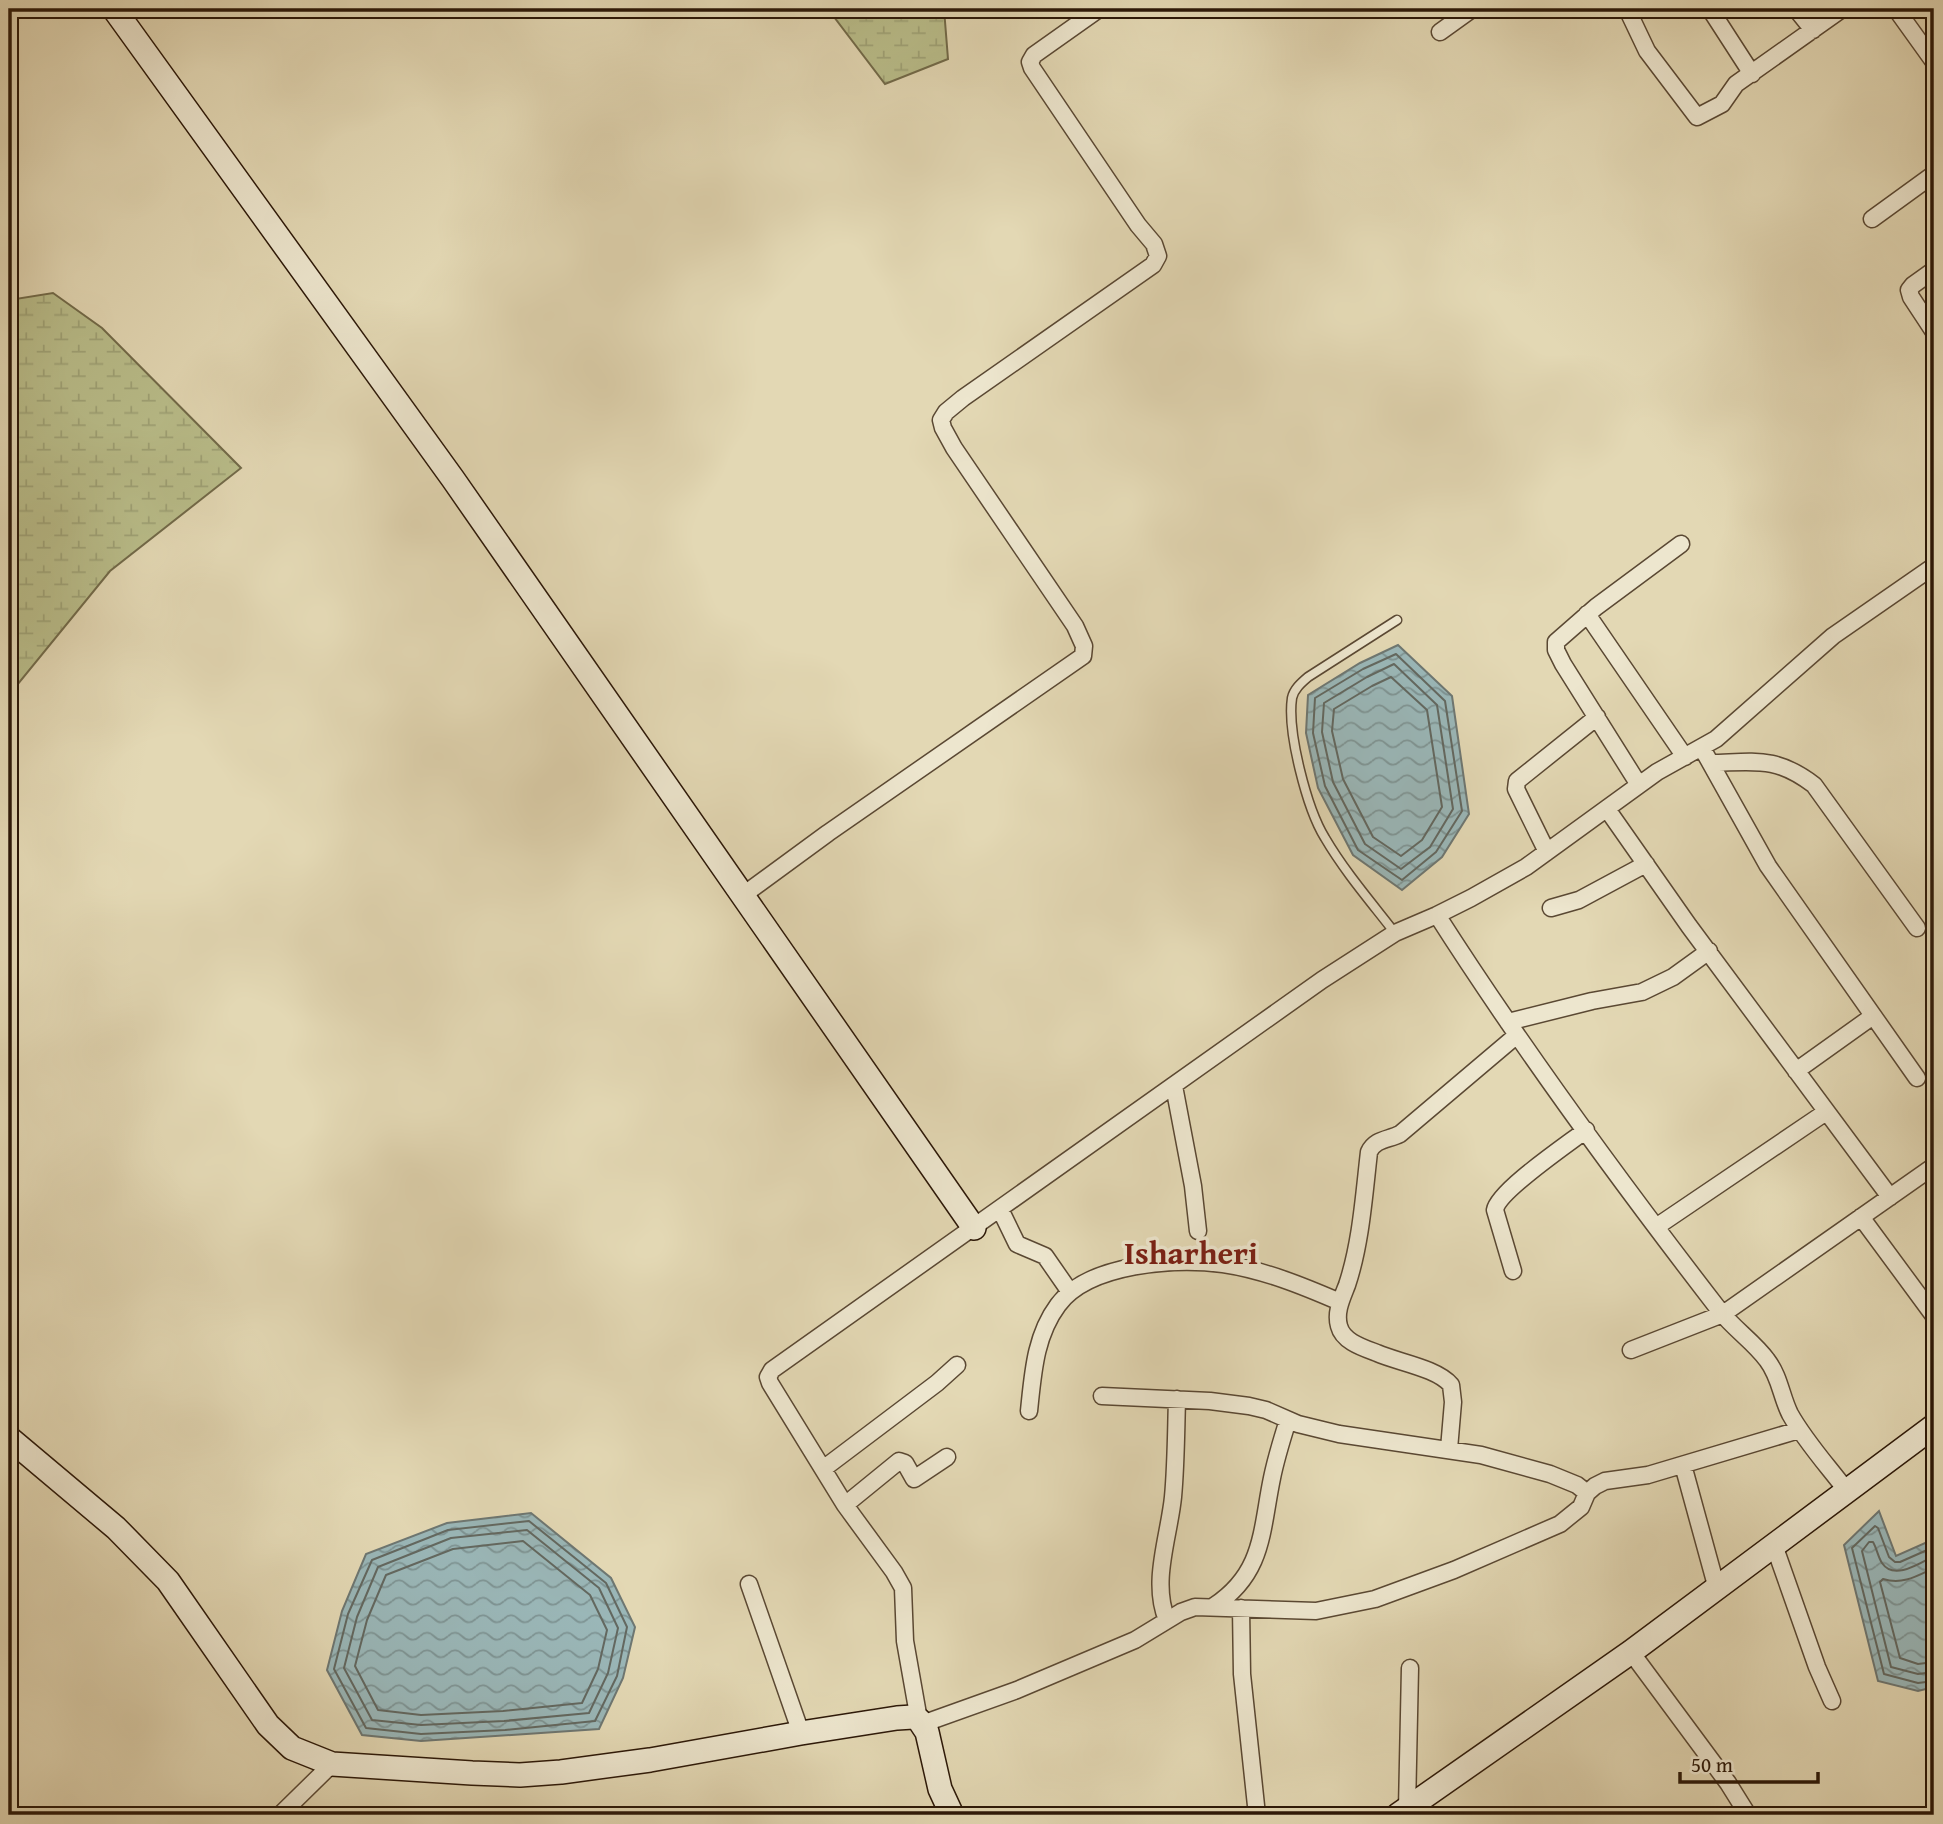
<svg xmlns="http://www.w3.org/2000/svg" width="1943" height="1824" font-family="'Gentium Book Plus',serif">
	<defs>
		<pattern id="wetland-marsh" width="20" height="14" patternUnits="userSpaceOnUse" patternTransform="scale(1.75)"><rect width="20" height="14" fill="#b9bd8a"/><path d="M1 5h8M5 5V1M11 12h8M15 12V8" fill="none" stroke="#9fa276"/></pattern>
		<pattern id="water-waves" width="16" height="10" patternUnits="userSpaceOnUse" patternTransform="scale(1.75)"><rect width="16" height="10" fill="#9ab7b8"/><path d="M0 5q4-4 8 0t8 0" fill="none" stroke="#7e9494"/></pattern>
	</defs>
	<rect width="100%" height="100%" fill="#e3d8b4"/>
	<filter id="stains"><feTurbulence type="fractalNoise" baseFrequency=".00286" numOctaves="4"/><feColorMatrix values="0 0 0 0 .2 0 0 0 0 .09 0 0 0 0 .02 0 0 0 .5 -.17"/></filter>
	<radialGradient id="worn" r=".72"><stop offset=".6" stop-color="#630" stop-opacity="0"/><stop offset="1" stop-color="#630" stop-opacity=".3"/></radialGradient>
	<!-- wetland -->
	<path fill="url(#wetland-marsh)" stroke="#726a49" stroke-width="2" d="M828 9H944L948 59 885 84Z
		M53 293 102 328 241 468 110 571 9 695V300Z"/>
	<!-- water -->
	<path fill="url(#water-waves)" stroke="#6e7772" stroke-width="2" d="M1398 645 1452 696 1469 814 1442 857 1402 890 1353 855 1318 788 1306 733 1308 695 1360 663Z
		M1879 1511 1896 1556 1934 1539V1687L1918 1691 1878 1681 1844 1545Z
		M531 1513 611 1578 635 1627 623 1678 599 1729 421 1741 362 1735 327 1670 342 1611 366 1554 447 1523Z"/>
	<g fill="none" stroke-linecap="round" stroke-linejoin="round">
		<!-- shore -->
		<path stroke="#636860" stroke-width="2" d="M1396 654 1445 701 1462 811 1436 852 1402 880 1358 850 1325 786 1313 733 1315 698 1363 669Z
			M1394 664 1437 705 1453 809 1430 847 1401 869 1365 844 1333 782 1322 732 1324 703 1367 677Z
			M1391 677 1427 710 1442 807 1422 840 1401 856 1373 837 1343 779 1332 731 1334 709 1372 686Z
			M529 1521 606 1583 627 1627 617 1676 595 1721 505 1730 421 1734 366 1728 334 1669 348 1614 372 1560 448 1530Z
			M527 1530 599 1588 618 1628 608 1673 589 1713 504 1721 421 1725 372 1720 344 1668 357 1617 378 1567 451 1538Z
			M523 1541 590 1595 607 1630 598 1669 582 1703 503 1711 421 1715 378 1710 355 1666 367 1620 386 1575 453 1549Z
			M1934 1547 1900 1562H1895L1889 1557 1878 1528 1875 1526 1852 1548 1884 1674 1918 1683 1934 1681
			M1934 1556C1920 1563 1894 1581 1882 1563 1878 1557 1877 1549 1873 1542H1869L1862 1551 1891 1667 1918 1674 1934 1672
			M1934 1568C1917 1576 1903 1585 1883 1579L1880 1582 1900 1658 1918 1664 1934 1662"/>
		<defs>
			<path id="lane" d="M1395 933C1371 902 1345 872 1325 838 1307 809 1287 732 1292 698 1294 689 1301 683 1308 677L1397 620"/>
			<path id="street" d="M1627 9 1647 51 1697 117 1722 104 1736 84 1842 9
				M1710 9 1752 74
				M1796 9 1813 30
				M1896 9 1934 62
				M1440 32 1472 9
				M1872 219 1934 174
				M1934 270 1913 285 1909 290 1911 297 1934 332
				M1587 614 1685 757
				M1702 748 1768 866 1917 1078
				M1711 763C1756 762 1776 756 1814 785L1917 928
				M1639 785 1563 664 1556 650V642L1596 607 1681 544
				M1607 809 1689 926 1890 1197
				M1547 852 1516 789 1517 781 1597 717
				M742 896 828 833 1083 656 1084 646 1075 626 954 448 943 428 941 420 946 412 963 398 1153 265 1158 256 1154 244 1138 225 1032 68 1030 62 1034 55 1099 9
				M1551 908 1579 900 1646 864
				M1437 915 1471 898 1526 867 1657 772 1716 739 1833 636 1934 566
				M1508 1022 1592 1001 1642 992 1673 977 1709 951
				M1796 1071 1873 1016
				M1174 1086 1193 1186 1198 1231
				M1000 1209 1017 1244 1045 1256 1070 1292
				M1861 1217 1934 1316
				M1656 1227 1826 1112
				M1513 1271 1495 1210C1498 1191 1568 1144 1586 1130
				M1631 1350 1723 1314 1934 1166
				M1102 1396 1210 1401 1249 1406 1266 1410 1298 1424 1339 1434 1481 1455 1550 1474 1577 1485 1587 1493
				M1029 1411C1033 1373 1035 1336 1058 1305 1089 1263 1176 1258 1223 1264 1264 1270 1303 1286 1340 1302
				M1449 1449 1453 1402 1451 1385C1437 1368 1397 1362 1377 1353 1364 1348 1343 1342 1339 1326 1335 1312 1342 1298 1347 1285 1361 1243 1364 1195 1369 1152 1375 1139 1388 1140 1400 1134L1517 1035
				M1683 1465 1717 1589
				M823 1469 937 1383 957 1365
				M845 1505 899 1461 905 1463 914 1479 947 1457
				M1774 1545 1817 1667 1832 1701
				M749 1584 801 1733
				M1214 1606C1264 1573 1261 1531 1272 1478 1276 1458 1282 1439 1288 1420
				M1241 1608 1242 1674 1257 1815
				M1167 1620C1151 1582 1169 1537 1173 1497 1176 1465 1176 1432 1177 1399
				M1631 1652 1728 1783 1748 1815
				M919 1720 905 1641 903 1588 894 1572 845 1505 770 1383 768 1377 772 1370 1322 980 1395 933 1437 915C1524 1051 1621 1183 1720 1311 1734 1329 1754 1342 1767 1360 1780 1377 1781 1396 1790 1414 1805 1441 1827 1465 1846 1490
				M922 1724 1017 1690 1135 1640 1181 1612 1195 1607 1316 1611 1375 1599 1454 1570 1560 1524 1581 1507 1587 1493 1595 1486 1605 1481 1648 1475 1799 1430
				M1407 1809 1410 1668
				M280 1815 332 1764"/>
			<path id="secondary" d="M114 9 453 479 974 1228
				M9 1438 116 1528 168 1581 268 1725 292 1748 332 1764 472 1773 520 1775 561 1772 650 1760 801 1733 897 1718 913 1717 919 1720 927 1732 940 1789 952 1815
				M1398 1815 1631 1652 1934 1426"/>
		</defs>
		<!-- lane casing -->
		<use href="#lane" stroke="#5a4833" stroke-width="11"/>
		<!-- street casing -->
		<use href="#street" stroke="#5a4833" stroke-width="19"/>
		<!-- secondary casing -->
		<use href="#secondary" stroke="#2c1808" stroke-width="26"/>
		<!-- lane -->
		<use href="#lane" stroke="#ede6ce" stroke-width="8"/>
		<!-- street -->
		<use href="#street" stroke="#ede6ce" stroke-width="16"/>
		<!-- secondary -->
		<use href="#secondary" stroke="#ede6ce" stroke-width="23"/>
	</g>
	<g text-anchor="middle" dominant-baseline="central" stroke-width="7" stroke-linejoin="round" paint-order="stroke">
		<!-- quarter labels -->
		<g font-size="32" font-weight="bold" fill="#7a1f14" stroke="#ede6ce">
			<text x="1191" y="1252">Isharheri</text>
		</g>
	</g>
	<!-- margin -->
	<rect width="1943" height="1824" fill="none" stroke="#e3d8b4" stroke-width="35"/>
	<rect x="10" y="10" width="1922" height="1803" fill="none" stroke="#2c1808" stroke-width="3.5"/>
	<rect x="18" y="18" width="1908" height="1789" fill="none" stroke="#2c1808" stroke-width="2"/>
	<!-- scale -->
	<path d="M1680 1772v10h138v-10" fill="none" stroke="#2c1808" stroke-width="3.5"/>
	<text x="1691" y="1772" font-size="21" fill="#2c1808" stroke="#ede6ce" stroke-width="5" paint-order="stroke">50 m</text>
	<rect width="100%" height="100%" filter="url(#stains)"/>
	<rect width="100%" height="100%" fill="url(#worn)"/>
</svg>
